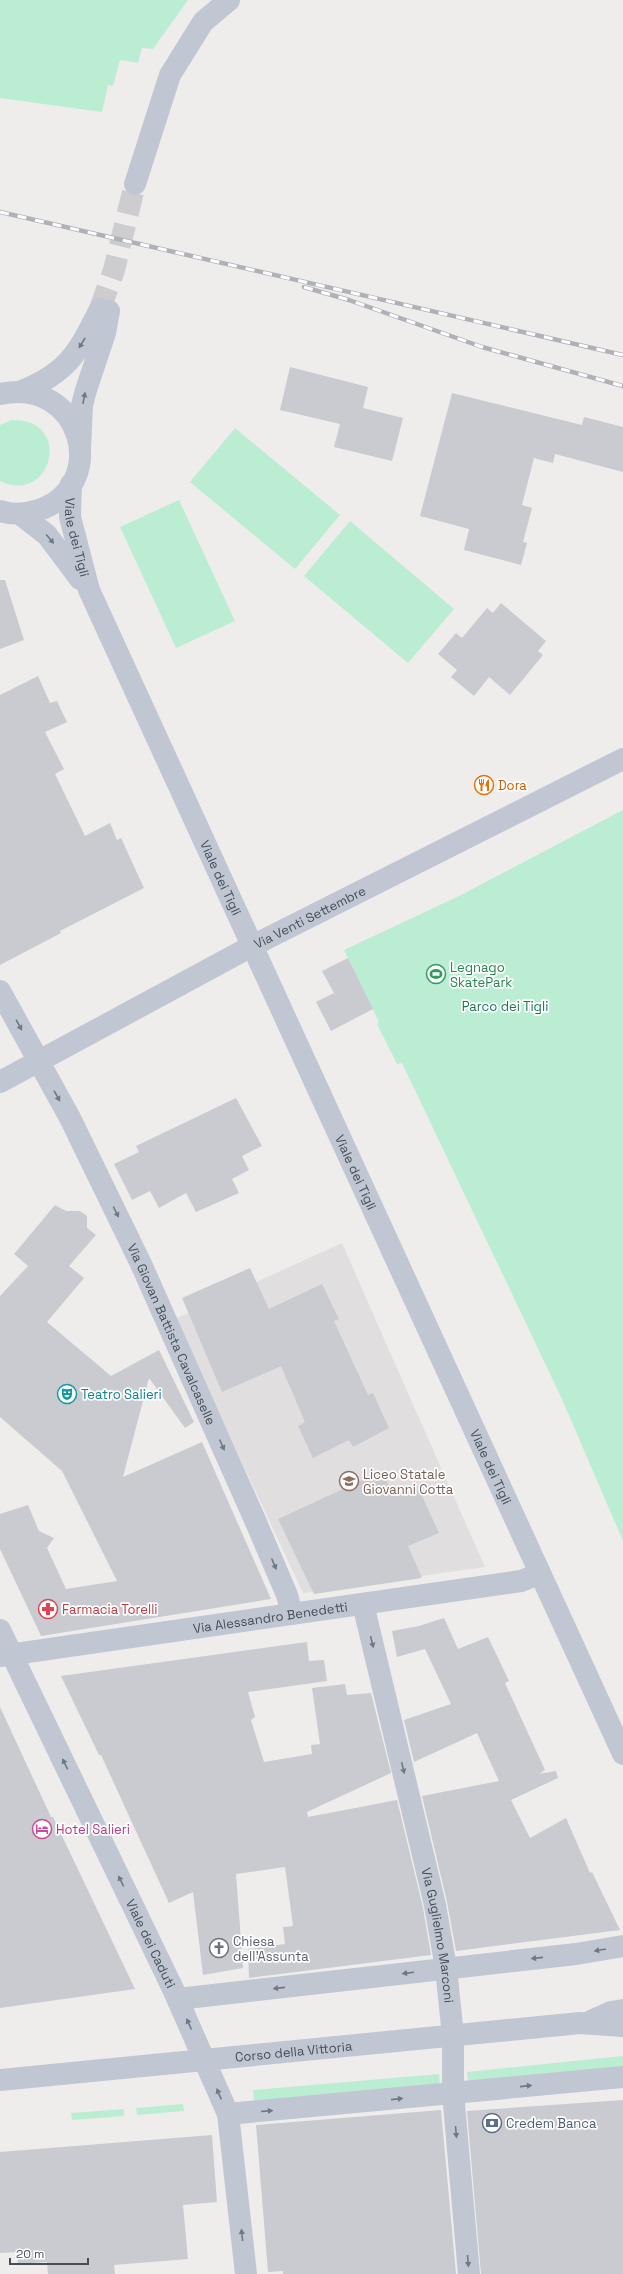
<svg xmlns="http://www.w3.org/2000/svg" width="623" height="2274" font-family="'Space Grotesk',sans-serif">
	<rect width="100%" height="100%" fill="#efecec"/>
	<!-- education -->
	<path fill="#e0dede" d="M342 1243 392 1357 485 1567 303 1593 175 1319Z"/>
	<!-- green -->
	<path fill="#bbedd3" d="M0 0H188L153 49 142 48 138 63 120 60 113 86 108 85 102 112 0 98Z
		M12 420C73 418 53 506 0 481V425Z
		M235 428 340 515 295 569 190 482Z
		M179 500 235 621 176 648 120 527Z
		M350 521 454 609 408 663 304 576Z
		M623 810V1541L562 1399 402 1063 397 1064 377 1024 379 1022 344 950 459 896Z
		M623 2056V2068L468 2083 467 2072Z
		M439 2074 440 2086 254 2101 253 2090Z
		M183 2104 184 2111 137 2115 136 2108Z
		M124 2109V2116L72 2120 71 2113Z"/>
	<!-- building -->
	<path fill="#c9cbd1" d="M290 367 368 387 363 408 403 418 392 461 334 447 340 424 280 410Z
		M452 393 582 425 584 417 623 427V472L555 454 553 463 534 458 522 505 532 508 523 542 527 543 521 565 464 550 469 529 420 516Z
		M0 580H5L24 640 0 649Z
		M501 603 546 641 538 651 543 655 510 695 489 677 474 696 451 677 457 670 438 654 456 633 462 638 487 608 493 613Z
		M38 676 50 703 57 701 67 722 45 732 64 769 55 774 85 836 110 823 117 840 121 838 144 888 60 931 61 933 0 965V695Z
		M348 958 373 1009 331 1031 316 1002 334 993 322 971Z
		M236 1098 262 1146 242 1156 249 1170 232 1179 239 1193 196 1212 186 1193 159 1208 150 1191 132 1200 114 1164 139 1152 136 1146Z
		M55 1205 66 1211H80L87 1216V1228L96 1235 69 1266 84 1278 47 1322 111 1376 159 1350 194 1422 185 1428 149 1378 123 1477 202 1442 271 1599 41 1636 0 1549V1514L28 1505 39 1531 54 1538 47 1548 66 1589 117 1581 62 1471 0 1417V1296L28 1266 14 1254Z
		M250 1268 269 1309 322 1284 339 1319 334 1321 368 1395 373 1393 389 1428 353 1447 349 1440 313 1458 298 1426 305 1422 281 1366 222 1392 182 1298Z
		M382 1471 394 1496 417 1485 439 1533 408 1546 422 1578 314 1594 278 1519Z
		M444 1618 458 1649 488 1637 509 1681 505 1683 545 1770 539 1774 556 1771 558 1778 511 1800 530 1838 566 1818 590 1873 592 1872 620 1930 456 1951 447 1902 422 1796 499 1781 477 1733 414 1762 404 1720 451 1704 425 1649 397 1657 392 1631 419 1626Z
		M307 1642 309 1661 324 1660 327 1681 248 1692 255 1717 251 1720 264 1762 312 1754 311 1745 320 1744 312 1688 345 1684 347 1695 371 1693 391 1773 307 1812 308 1817 397 1800 423 1908 431 1955 249 1978 248 1949 285 1944 283 1927 293 1926 285 1867 236 1874 243 1968 203 1975 193 1892 169 1903 101 1755H99L61 1676Z
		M0 1707 51 1817H53L135 1989 0 2008Z
		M623 2100V2274H481L467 2111Z
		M441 2110 456 2274H283V2271L268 2272 256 2125Z
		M212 2135 217 2202 183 2205 188 2259 114 2265 115 2274H48L47 2262 18 2264 17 2252 0 2253V2152Z"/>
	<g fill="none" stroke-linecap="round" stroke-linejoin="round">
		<!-- minor-tunnel -->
		<path stroke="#cdcccf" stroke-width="22" stroke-dasharray="22 11" stroke-linecap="butt" d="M100 309 114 270 135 184"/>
		<!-- minor -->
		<g stroke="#c0c7d2" stroke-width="22">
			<path d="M135 184 170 75 203 22 229 0"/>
			<path d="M19 392C67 374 78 353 100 309"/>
			<path d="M80 449 82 405 86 390 105 333 109 311"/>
			<path id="s1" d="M0 991 70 1118 141 1264 255 1520 287 1595 292 1614"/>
			<path id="s2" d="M0 1082 252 946 623 759"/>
			<path id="s3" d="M363 1604 435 1905 446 1968 453 2036V2093L469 2274"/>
			<path id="s4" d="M0 1630 173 1989 228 2114 246 2274"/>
			<path id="s5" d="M0 1656 521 1581 539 1574"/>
			<path d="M178 1999 576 1954 623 1946"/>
			<path d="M591 2021 611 2012 623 2010"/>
			<path id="s6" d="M0 2080 580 2023 623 2026"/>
			<path d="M228 2114 623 2077"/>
		</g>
		<!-- tertiary -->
		<g stroke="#c0c7d2" stroke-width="22">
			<path d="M0 394C82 376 111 485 39 510 27 514 12 515 0 511"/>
			<path id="s7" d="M71 484 70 517 89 590 623 1754"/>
			<path d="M20 514 47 535 80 579"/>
		</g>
		<defs>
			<path id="rail" d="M0 212 623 355
				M304 287 349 300 482 347 623 386"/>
		</defs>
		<!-- rail casing -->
		<use href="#rail" stroke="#afb1b7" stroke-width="4.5"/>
		<!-- rail -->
		<use href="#rail" stroke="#fff" stroke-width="3" stroke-dasharray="9" stroke-linecap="butt"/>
	</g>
	<!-- one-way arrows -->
	<defs><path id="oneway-solid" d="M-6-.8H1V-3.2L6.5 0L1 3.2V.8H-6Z"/></defs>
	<g fill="#707883">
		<use href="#oneway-solid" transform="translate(82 343) rotate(121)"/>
		<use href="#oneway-solid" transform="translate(84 398) rotate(-79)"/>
		<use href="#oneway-solid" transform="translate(50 539) rotate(50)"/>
		<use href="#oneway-solid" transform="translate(19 1025) rotate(61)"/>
		<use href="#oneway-solid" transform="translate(57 1096) rotate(61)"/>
		<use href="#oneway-solid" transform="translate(116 1212) rotate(64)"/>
		<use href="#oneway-solid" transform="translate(222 1445) rotate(66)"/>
		<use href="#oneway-solid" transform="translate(274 1564) rotate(67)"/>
		<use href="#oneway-solid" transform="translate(372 1642) rotate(76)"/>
		<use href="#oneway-solid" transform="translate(65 1764) rotate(-116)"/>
		<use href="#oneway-solid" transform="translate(403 1768) rotate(77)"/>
		<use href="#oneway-solid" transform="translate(121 1881) rotate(-116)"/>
		<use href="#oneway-solid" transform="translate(600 1950) rotate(170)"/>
		<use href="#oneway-solid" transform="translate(537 1958) rotate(174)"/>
		<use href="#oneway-solid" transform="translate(408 1973) rotate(173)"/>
		<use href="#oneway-solid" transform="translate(279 1988) rotate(174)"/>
		<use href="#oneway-solid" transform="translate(189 2024) rotate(-114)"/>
		<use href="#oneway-solid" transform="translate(526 2086) rotate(-6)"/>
		<use href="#oneway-solid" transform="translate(219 2094) rotate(-113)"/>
		<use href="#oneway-solid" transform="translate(397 2099) rotate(-6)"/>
		<use href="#oneway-solid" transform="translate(267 2111) rotate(-5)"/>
		<use href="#oneway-solid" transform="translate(456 2132) rotate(85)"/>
		<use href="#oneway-solid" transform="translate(242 2235) rotate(-96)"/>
		<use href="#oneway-solid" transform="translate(468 2261) rotate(85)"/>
	</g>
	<!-- icons -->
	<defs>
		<symbol id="restaurant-ring" viewBox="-11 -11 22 22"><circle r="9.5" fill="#fff" stroke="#e8710a" stroke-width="1.5"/><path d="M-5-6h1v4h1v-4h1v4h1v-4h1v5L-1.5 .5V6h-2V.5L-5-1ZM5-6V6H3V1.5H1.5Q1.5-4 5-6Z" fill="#e8710a"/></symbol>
		<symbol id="stadium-ring" viewBox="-11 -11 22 22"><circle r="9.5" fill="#fff" stroke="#2e9e5b" stroke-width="1.5"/><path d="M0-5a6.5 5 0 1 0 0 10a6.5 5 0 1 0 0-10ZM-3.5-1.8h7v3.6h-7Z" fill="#2e9e5b"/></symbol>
		<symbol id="theatre-ring" viewBox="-11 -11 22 22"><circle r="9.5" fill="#fff" stroke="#0f9aa8" stroke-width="1.5"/><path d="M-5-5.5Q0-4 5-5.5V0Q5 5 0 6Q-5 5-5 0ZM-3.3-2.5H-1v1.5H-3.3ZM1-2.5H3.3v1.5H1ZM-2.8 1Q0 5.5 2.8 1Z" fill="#0f9aa8"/></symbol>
		<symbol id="school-ring" viewBox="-11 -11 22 22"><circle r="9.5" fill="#fff" stroke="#8d6e63" stroke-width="1.5"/><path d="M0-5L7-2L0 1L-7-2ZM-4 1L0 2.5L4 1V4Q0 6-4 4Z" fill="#8d6e63"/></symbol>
		<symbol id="pharmacy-ring" viewBox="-11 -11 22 22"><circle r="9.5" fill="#fff" stroke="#e0444e" stroke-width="1.5"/><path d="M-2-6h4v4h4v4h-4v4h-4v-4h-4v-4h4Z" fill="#e0444e"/></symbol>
		<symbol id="hotel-ring" viewBox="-11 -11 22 22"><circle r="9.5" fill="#fff" stroke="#d1479c" stroke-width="1.5"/><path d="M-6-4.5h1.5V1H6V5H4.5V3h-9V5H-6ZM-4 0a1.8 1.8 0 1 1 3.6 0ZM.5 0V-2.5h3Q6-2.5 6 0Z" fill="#d1479c"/></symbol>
		<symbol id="church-ring" viewBox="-11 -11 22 22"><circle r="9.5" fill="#fff" stroke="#6b7280" stroke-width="1.5"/><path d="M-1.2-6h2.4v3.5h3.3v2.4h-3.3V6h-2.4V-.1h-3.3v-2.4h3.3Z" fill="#6b7280"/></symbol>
		<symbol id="bank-ring" viewBox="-11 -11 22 22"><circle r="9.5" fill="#fff" stroke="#5c6f8a" stroke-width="1.5"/><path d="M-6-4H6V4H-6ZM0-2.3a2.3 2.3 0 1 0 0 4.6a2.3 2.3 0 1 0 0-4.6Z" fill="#5c6f8a"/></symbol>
	</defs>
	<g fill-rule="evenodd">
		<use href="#restaurant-ring" x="473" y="774" width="22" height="22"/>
		<use href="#stadium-ring" x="425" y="963" width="22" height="22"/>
		<use href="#theatre-ring" x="56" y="1383" width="22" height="22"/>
		<use href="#school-ring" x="338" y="1470" width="22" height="22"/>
		<use href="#pharmacy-ring" x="37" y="1598" width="22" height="22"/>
		<use href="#hotel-ring" x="31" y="1818" width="22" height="22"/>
		<use href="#church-ring" x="208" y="1937" width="22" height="22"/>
		<use href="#bank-ring" x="481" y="2112" width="22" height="22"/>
	</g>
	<g text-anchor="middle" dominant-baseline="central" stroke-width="3.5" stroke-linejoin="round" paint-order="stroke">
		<!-- street labels -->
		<g font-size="13" fill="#454e59" stroke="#fff">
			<text stroke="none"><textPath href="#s7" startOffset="54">Viale dei Tigli</textPath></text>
			<text stroke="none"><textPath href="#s7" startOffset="425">Viale dei Tigli</textPath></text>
			<text stroke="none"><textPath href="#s2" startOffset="351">Via Venti Settembre</textPath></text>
			<text stroke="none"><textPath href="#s7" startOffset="749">Viale dei Tigli</textPath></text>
			<text stroke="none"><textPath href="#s1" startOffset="384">Via Giovan Battista Cavalcaselle</textPath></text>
			<text stroke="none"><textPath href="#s7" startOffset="1073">Viale dei Tigli</textPath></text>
			<text stroke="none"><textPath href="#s5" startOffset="273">Via Alessandro Benedetti</textPath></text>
			<text stroke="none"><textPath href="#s3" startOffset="340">Via Guglielmo Marconi</textPath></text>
			<text stroke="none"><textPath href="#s4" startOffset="348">Viale dei Caduti</textPath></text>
			<text stroke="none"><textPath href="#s6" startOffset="295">Corso della Vittoria</textPath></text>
		</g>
		<!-- food labels -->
		<g font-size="13" fill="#c56008" stroke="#fff" text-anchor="start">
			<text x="498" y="785">Dora</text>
		</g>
		<!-- leisure labels -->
		<g font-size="13" fill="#27864d" stroke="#fff" text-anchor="start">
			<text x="450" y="967">Legnago<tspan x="450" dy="15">SkatePark</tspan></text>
		</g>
		<!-- park labels -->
		<g font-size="13" fill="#197751" stroke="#fff">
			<text x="505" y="1006">Parco dei Tigli</text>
		</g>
		<!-- culture labels -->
		<g font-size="13" fill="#0d838f" stroke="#fff" text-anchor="start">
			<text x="81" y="1394">Teatro Salieri</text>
		</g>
		<!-- education labels -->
		<g font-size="13" fill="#785e54" stroke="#fff" text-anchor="start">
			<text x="363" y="1474">Liceo Statale<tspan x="363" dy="15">Giovanni Cotta</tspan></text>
		</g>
		<!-- health labels -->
		<g font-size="13" fill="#be3a42" stroke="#fff" text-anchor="start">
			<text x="62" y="1609">Farmacia Torelli</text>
		</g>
		<!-- hotel labels -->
		<g font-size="13" fill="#b23c85" stroke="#fff" text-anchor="start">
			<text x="56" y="1829">Hotel Salieri</text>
		</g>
		<!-- worship labels -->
		<g font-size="13" fill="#5b616d" stroke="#fff" text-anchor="start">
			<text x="233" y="1941">Chiesa<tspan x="233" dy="15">dell'Assunta</tspan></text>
		</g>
		<!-- service labels -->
		<g font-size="13" fill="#4e5e75" stroke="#fff" text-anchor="start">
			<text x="506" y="2123">Credem Banca</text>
		</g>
	</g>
	<!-- scale -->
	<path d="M10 2258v6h78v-6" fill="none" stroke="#454e59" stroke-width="2"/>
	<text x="16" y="2258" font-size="12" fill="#454e59" stroke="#ffffff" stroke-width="3" paint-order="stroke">20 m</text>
</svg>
